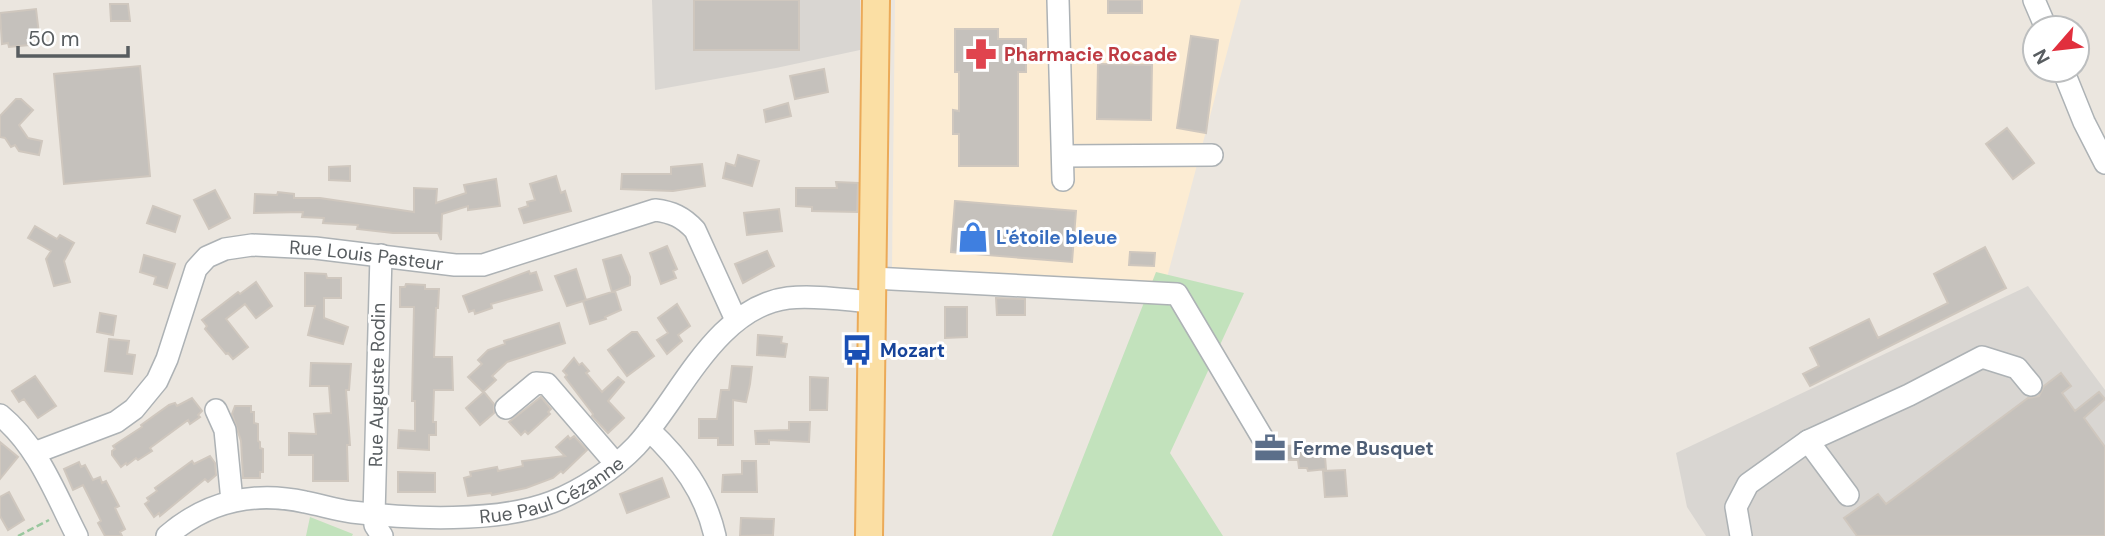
<svg xmlns="http://www.w3.org/2000/svg" width="2105" height="536" font-family="'DM Sans',sans-serif">
	<rect width="100%" height="100%" fill="#ebe6df"/>
	<!-- commercial -->
	<path fill="#fcecd3" d="M895 0H1241L1165 285 892 269Z"/>
	<!-- industrial -->
	<path fill="#d9d6d2" d="M652 0H860V50L776 68 655 90Z
		M2028 286 2105 390V536H1706L1687 507 1676 453Z"/>
	<!-- green -->
	<path fill="#c2e2bc" d="M1156 272 1244 293 1170 453 1223 536H1052Z
		M310 517 353 534 352 536H306Z"/>
	<!-- building -->
	<path fill="#c5c1bc" stroke="#cfc7be" stroke-width="2" d="M694 0H799V50H694Z
		M1108 0H1142V13H1108Z
		M110 4H128L130 21H111Z
		M36 9 39 34 29 35V45L9 47 8 43 2 44 0 13Z
		M955 29H998V39H1026V72H1018V166H959V134H953V110L959 111V72H955Z
		M1191 36 1218 40 1206 133 1177 128Z
		M1098 64 1152 65 1151 120 1097 119Z
		M140 66 150 176 64 184 54 74Z
		M824 69 828 92 795 99 790 76Z
		M16 99H21L33 110 19 125 28 138 42 141 39 155 19 151 15 145 11 147 5 138 0 137V116Z
		M788 103 791 116 766 122 764 110Z
		M2007 128 2034 163 2013 179 1986 144Z
		M738 155 759 161 752 186 723 178 726 163 735 166Z
		M702 164 705 186 673 191 621 189 622 174H671V167Z
		M350 166V181L329 180V167Z
		M556 176 561 193 565 191 571 211 524 223 519 209 528 206 527 202 535 200 530 184Z
		M496 179 500 206 468 210V206L442 214 441 240 438 233H393L357 229 358 225 323 223 324 218 302 217 303 212 254 213 255 194 277 195 278 192 294 194V198H320L414 212V188L437 189 436 203 466 193 464 185Z
		M836 182 858 183 857 212 812 211V207L796 206V188H837Z
		M215 190 230 218 209 229 194 200Z
		M955 201 1076 211 1072 262 951 252Z
		M153 206 180 216 175 232 147 223Z
		M779 209 782 231 747 235 744 213Z
		M35 226 57 239 60 235 74 243 64 261 70 282 54 286 46 259 51 251 28 238Z
		M667 246 677 269 673 271 676 278 661 284 650 253Z
		M1985 247 2006 288 1810 386 1803 374 1819 366 1810 348 1869 319 1878 338 1948 303 1934 274Z
		M767 251 774 266 743 283 735 264Z
		M1130 252 1155 253 1154 266 1129 265Z
		M144 255 175 264 167 288 154 284 156 277 140 272Z
		M621 255 630 277V285L612 292 603 260Z
		M576 269 586 300 567 306 555 276Z
		M529 271 530 274 536 272 542 290 491 304 492 308 475 314 474 310 469 312 463 296Z
		M305 273 326 274 327 278H341V298H324V318L348 327 343 344 308 335 315 306H305Z
		M256 282 272 306 256 318 245 304 226 319 248 347 233 359 228 353 226 354 205 329 207 326 202 320 238 292 240 294Z
		M406 284 425 285V289H439L438 308H436L434 357H452L453 390H434L433 422H436V435H429V450L398 448 399 430 415 431V401H412L414 307H400V287H405Z
		M615 291 621 310 605 317 606 319 590 324 583 301Z
		M996 298 1025 299V315H997Z
		M677 304 690 326 678 335 682 341 667 354 657 340 668 333 658 318Z
		M945 307H967V337L945 338Z
		M100 313 116 316 113 335 97 332Z
		M559 323 565 343 507 362 492 376 496 380 483 392 468 377 482 364 478 360 488 350 505 344 504 341Z
		M632 332H637L654 356 627 376 608 350Z
		M758 335 782 337 781 343 787 344 785 357 757 355Z
		M109 339 129 341 127 354 135 355 132 374 105 371Z
		M574 358 579 365 582 363 589 371 586 373 602 392 618 377 624 382 608 401 624 418 608 433 592 416 593 414 565 377 567 375 563 371Z
		M311 363 351 364 349 390H346L350 445H347L348 481H313V455H289V433L316 434 314 414 331 413 329 386H310Z
		M732 366 752 367 750 384 746 402 733 400V445H718V438H699V419H717L721 390H729Z
		M2061 373 2071 386 2062 393 2075 411 2099 392 2105 399 2084 418 2105 447V536H1857L1844 518 1878 494 1886 504 2028 398 2039 396 2044 386Z
		M35 376 56 406 38 418 24 399 19 402 12 391Z
		M810 377 828 378 827 410H810Z
		M484 392 494 404V413L480 425 466 408Z
		M541 397 551 409 548 412 550 414 528 434 525 431 521 435 509 422Z
		M192 398 202 411 198 415 200 417 190 424 188 420 150 448 152 451 138 460 136 458 127 465 126 463 121 467 112 455V451L115 449 113 446 142 427 141 425 169 405 175 403 177 406Z
		M235 406H251V412H254V423L258 424V441L260 442V448L263 449V472H260V478H243L241 441 232 414Z
		M789 422H810L809 442 769 440V444H756L755 431 789 430Z
		M568 436 570 439 574 436 587 450 563 473 561 471 553 478 526 488 492 495 491 493 468 496 464 478 471 476 470 472 497 467 498 471 523 466 522 461 565 456 556 447Z
		M0 442 18 457 0 479Z
		M1324 444 1326 469 1308 471 1307 468H1299L1298 460H1287L1286 446Z
		M210 456 215 463 216 475 208 482 205 479 160 516 159 513 154 517 145 504 149 501 147 498 157 491 155 488 192 461 194 464Z
		M742 461H756L757 492H722L723 475 742 474Z
		M79 462 81 467 85 465 93 480 100 477 102 483 106 481 119 506 115 508 125 529 120 532 122 536H105L98 523 101 521 83 485 73 490 64 469Z
		M1345 470 1347 496 1325 497 1323 471Z
		M398 472 435 473V492H398Z
		M662 478 669 497 627 513 620 494Z
		M9 492 24 520 8 530 0 516V497Z
		M741 518 774 519 773 535 740 536Z"/>
	<g fill="none" stroke-linecap="round" stroke-linejoin="round">
		<defs>
			<g id="minor">
				<path d="M1058 0 1063 180"/>
				<path d="M2034 0 2046 28"/>
				<path d="M2063 70 2084 122 2105 163"/>
				<path d="M1063 156 1212 155"/>
				<path d="M381 255 374 515 375 525 382 536"/>
				<path d="M873 278 1177 294 1262 437"/>
				<path d="M506 408 536 383 547 384 616 464"/>
				<path d="M216 410 225 430 232 501"/>
				<path d="M0 415C38 446 55 493 77 536"/>
				<path d="M649 430C681 460 705 492 715 536"/>
				<path d="M1808 441 1909 395 1982 357 2017 368 2031 385"/>
				<path id="s1" d="M34 453 116 422 134 409 157 381 167 359 196 269 207 257 225 249 252 245 315 248 455 265H483L655 210C672 212 683 217 695 230L736 320"/>
				<path id="s2" d="M167 536C207 501 255 491 305 502 321 505 336 510 352 512 410 519 497 523 552 502 582 490 614 469 636 446 680 398 716 307 788 298 815 295 846 300 873 302"/>
				<path d="M1741 536 1736 507 1748 484 1808 441 1848 495"/>
			</g>
			<path id="major" d="M869 536 876 0"/>
		</defs>
		<!-- minor casing -->
		<use href="#minor" stroke="#adb2b5" stroke-width="24"/>
		<!-- major casing -->
		<use href="#major" stroke="#ebaa58" stroke-width="30"/>
		<!-- path -->
		<path stroke="#99c79e" stroke-width="2.5" stroke-dasharray="7 3.5" stroke-linecap="butt" d="M18 536 49 520"/>
		<!-- minor -->
		<use href="#minor" stroke="#fff" stroke-width="21"/>
		<!-- major -->
		<use href="#major" stroke="#fbdfa4" stroke-width="26"/>
	</g>
	<!-- icons -->
	<defs>
		<symbol id="pharmacy-bare" viewBox="-9 -9 18 18"><path d="M-2-6h4v4h4v4h-4v4h-4v-4h-4v-4h4Z" fill="#e0444e" stroke="#fff" stroke-width="2.5" paint-order="stroke"/></symbol>
		<symbol id="shop-bare" viewBox="-9 -9 18 18"><path d="M-5-2.5h2.3a2.7 3.5 0 0 1 5.4 0H5L5.5 6h-11ZM-1.5-2.5h3a1.5 2.3 0 0 0-3 0Z" fill="#3f7fe0" stroke="#fff" stroke-width="2.5" paint-order="stroke"/></symbol>
		<symbol id="bus-bare" viewBox="-9 -9 18 18"><path d="M-5-6H5V4H4V6H2V4H-2V6H-4V4H-5ZM-3.5-4V0h7V-4ZM-3.5 1.2v1.5H-2V1.2ZM2 1.2v1.5H3.5V1.2Z" fill="#1a4fb4" stroke="#fff" stroke-width="2.5" paint-order="stroke"/></symbol>
		<symbol id="office-bare" viewBox="-9 -9 18 18"><path d="M-6-3h4V-5.5h4V-3h4V5H-6ZM-1-4.5V-3h2v-1.5ZM-6 0V1H6V0Z" fill="#5c6f8a" stroke="#fff" stroke-width="2.5" paint-order="stroke"/></symbol>
	</defs>
	<g fill-rule="evenodd">
		<use href="#pharmacy-bare" x="959" y="32" width="44" height="44"/>
		<use href="#shop-bare" x="951" y="215" width="44" height="44"/>
		<use href="#bus-bare" x="835" y="328" width="44" height="44"/>
		<use href="#office-bare" x="1248" y="426" width="44" height="44"/>
	</g>
	<g text-anchor="middle" dominant-baseline="central" stroke-width="6" stroke-linejoin="round" paint-order="stroke">
		<!-- health labels -->
		<g font-size="19" font-weight="bold" fill="#be3a42" stroke="#fff" text-anchor="start">
			<text x="1004" y="54">Pharmacie Rocade</text>
		</g>
		<!-- shop labels -->
		<g font-size="19" font-weight="bold" fill="#366cbe" stroke="#fff" text-anchor="start">
			<text x="996" y="237">L'étoile bleue</text>
		</g>
		<!-- street labels -->
		<g font-size="19" fill="#585d60" stroke="#fff">
			<text stroke="none"><textPath href="#s1" startOffset="443">Rue Louis Pasteur</textPath></text>
			<text transform="translate(377 385) rotate(-89)">Rue Auguste Rodin</text>
			<text stroke="none"><textPath href="#s2" startOffset="401">Rue Paul Cézanne</textPath></text>
		</g>
		<!-- transit labels -->
		<g font-size="19" font-weight="bold" fill="#164399" stroke="#fff" text-anchor="start">
			<text x="880" y="350">Mozart</text>
		</g>
		<!-- service labels -->
		<g font-size="19" font-weight="bold" fill="#4e5e75" stroke="#fff" text-anchor="start">
			<text x="1293" y="448">Ferme Busquet</text>
		</g>
	</g>
	<!-- north arrow -->
	<g transform="translate(2056 49) rotate(242)"><circle r="33" fill="#ffffff" stroke="#bcbebf" stroke-width="2"/>
	<path d="M0-5L12 26L0 18L-12 26Z" fill="#e12f3d"/>
	<text y="-10" font-size="19" font-weight="bold" text-anchor="middle" fill="#585d60">N</text>
	</g>
	<!-- scale -->
	<path d="M18 46v10h110v-10" fill="none" stroke="#585d60" stroke-width="3.5"/>
	<text x="28" y="46" font-size="21" fill="#585d60" stroke="#ffffff" stroke-width="5" paint-order="stroke">50 m</text>
</svg>
